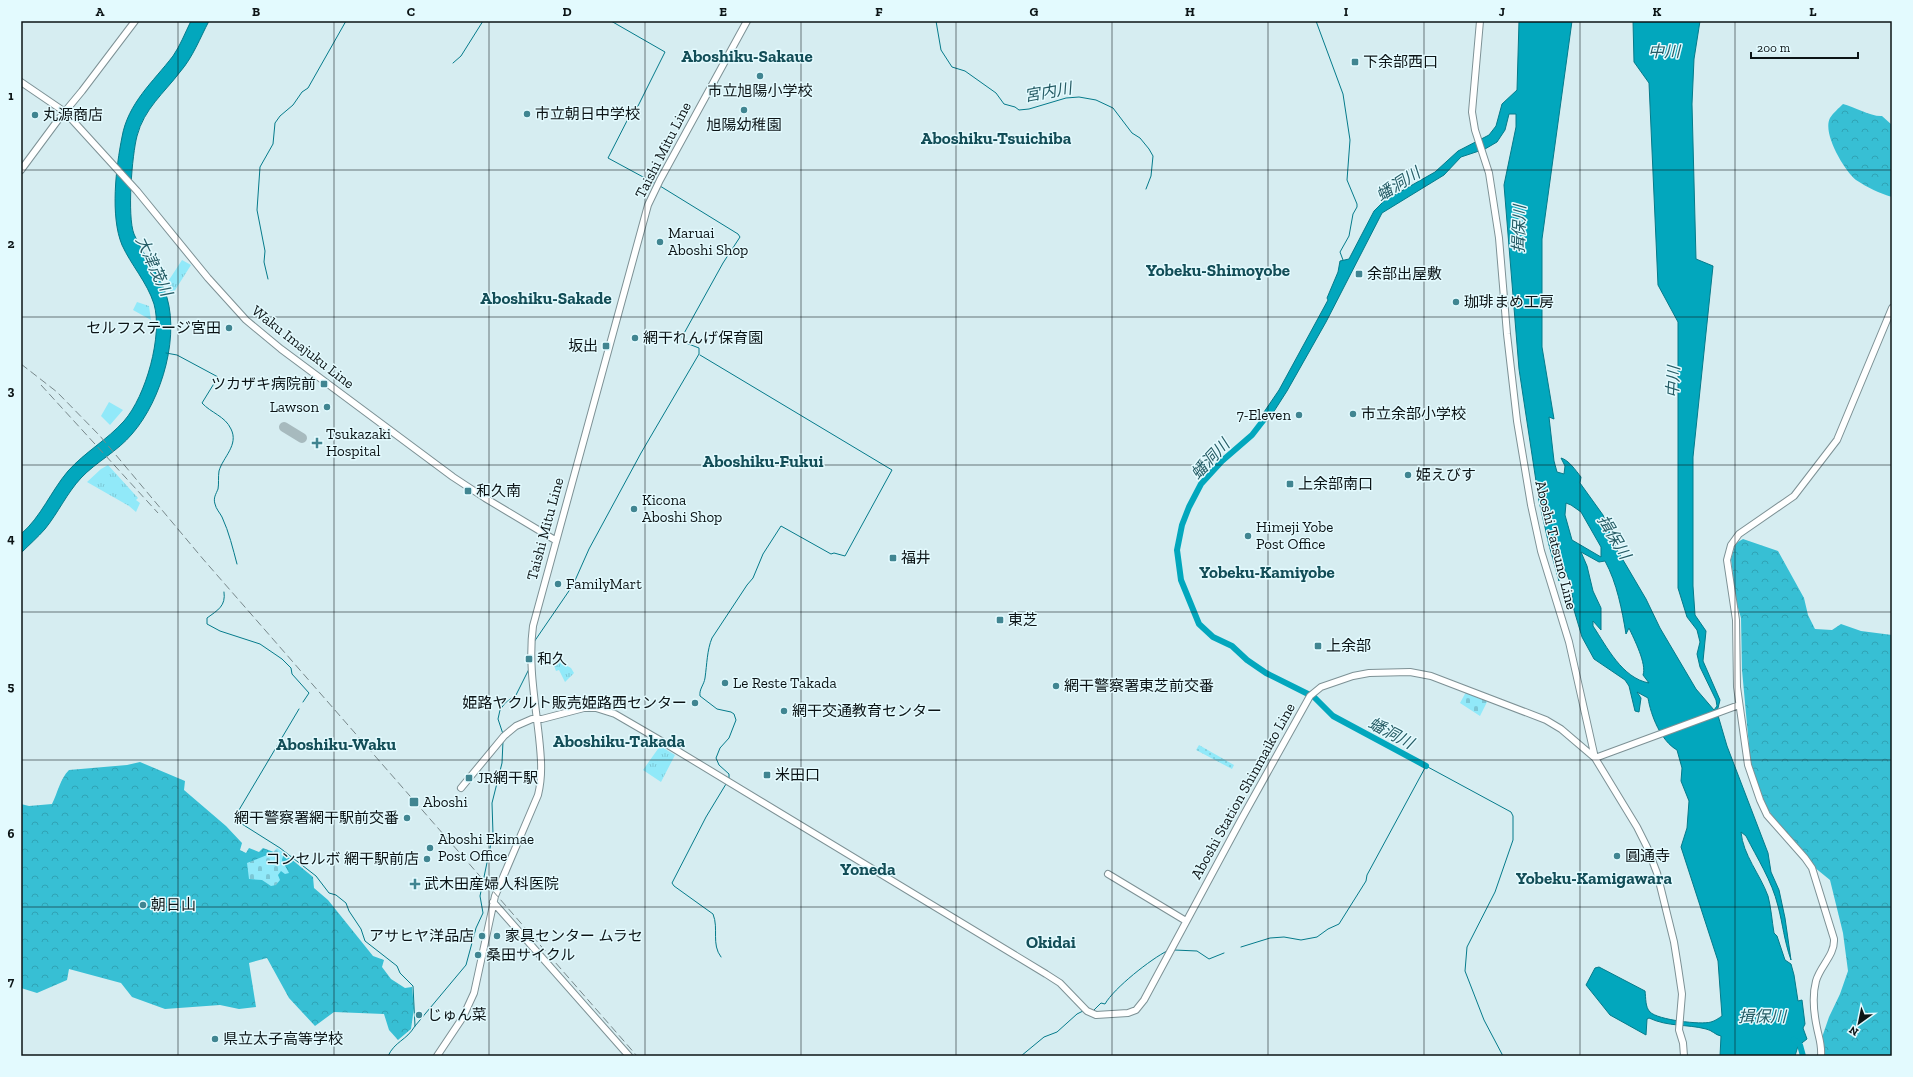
<svg xmlns="http://www.w3.org/2000/svg" width="1913" height="1077" font-family="'Zilla Slab','Noto Sans JP',serif">
	<defs>
		<pattern id="grass-dots" width="8" height="8" patternUnits="userSpaceOnUse"><rect width="8" height="8" fill="#91e9f9"/><path d="M2 2h.1M6 6h.1" fill="none" stroke="#7cc7d5" stroke-width="1.8" stroke-linecap="round"/></pattern>
		<pattern id="forest-crowns" width="20" height="18" patternUnits="userSpaceOnUse"><rect width="20" height="18" fill="#37bfd4"/><path d="M2 6a3 3 0 1 1 6 0M12 15a3 3 0 1 1 6 0" fill="none" stroke="#2fa3b5"/></pattern>
		<pattern id="cemetery-stones" width="16" height="16" patternUnits="userSpaceOnUse"><rect width="16" height="16" fill="#91e9f9"/><path d="M2 7V4a2 2 0 0 1 4 0v3zM10 15v-3a2 2 0 0 1 4 0v3z" fill="#7cc7d5"/></pattern>
		<pattern id="park-tufts" width="24" height="20" patternUnits="userSpaceOnUse"><rect width="24" height="20" fill="#91e9f9"/><path d="M3 7l-1-3M5 7V3M7 7l1-3M15 17l-1-3M17 17v-4M19 17l1-3" fill="none" stroke="#7cc7d5"/></pattern>
	</defs>
	<rect width="100%" height="100%" fill="#d6edf1"/>
	<!-- grass -->
	<path fill="url(#grass-dots)" d="M1199 745 1234 765 1232 769 1196 750Z"/>
	<!-- forest -->
	<path fill="url(#forest-crowns)" d="M1843 104C1854 107 1872 117 1882 116L1892 125V197C1879 193 1868 188 1856 180 1844 170 1822 133 1830 118 1833 113 1839 108 1843 104Z
		M1743 539 1778 551 1804 598 1808 615 1815 629 1832 630 1841 624 1861 631 1892 635V1056H1818V1049L1829 1017 1840 994 1848 971 1843 933 1830 880 1814 867 1784 833 1763 802 1751 768 1742 670 1741 618 1736 601 1731 559 1736 543Z
		M140 762 185 781 184 790 226 826 242 843 240 850 246 853 249 848 259 852 263 848 290 858 313 877 314 888 328 900 373 956 384 960 382 967 391 979 405 988 412 987 414 1008 411 1029 398 1040 389 1030 384 1014 334 1012 315 1026 289 998 267 958 249 963 256 1007 239 1009 220 1005 165 1009 132 997 121 983 69 969 67 980 37 993 21 988V804L29 806 52 804C58 792 60 779 69 770L127 765Z"/>
	<!-- cemetery -->
	<path fill="url(#cemetery-stones)" d="M1466 692 1488 700 1480 716 1460 703Z
		M277 848 284 853 282 860 289 873 285 874 281 871 278 875 280 880 276 885 271 886 262 880 249 879 247 863 272 853Z"/>
	<!-- park -->
	<path fill="url(#park-tufts)" d="M182 260 191 265 172 295 167 283Z
		M137 302 149 306 151 320 133 310Z
		M108 465 138 498 136 500 140 503 136 512 129 506 87 482 101 469Z
		M563 659 562 663 571 668 574 673 565 682 559 670 556 671 553 663Z
		M660 746 675 755 661 782 643 770Z"/>
	<!-- pitch -->
	<path fill="#91e9f9" d="M109 402 123 410 110 425 101 416Z"/>
	<!-- water -->
	<path fill="#02a7bd" stroke="#057b8b" fill-rule="evenodd" d="M191 21H209C200 38 193 57 180 72 164 93 144 109 137 136 132 155 127 216 134 234 142 253 156 270 164 289 182 332 162 400 132 434 118 451 96 462 81 478 67 493 58 513 45 529 38 537 29 545 21 553V534C41 517 51 491 68 471 85 452 107 440 124 421 146 396 163 335 154 304 147 282 131 265 122 245 110 216 116 167 122 137 128 103 153 82 173 56 180 46 185 33 191 21Z
		M1519 21H1572L1542 239V347L1554 419 1549 417 1554 461 1557 472 1564 474 1565 466 1561 458C1569 460 1576 471 1581 477L1580 483 1603 515 1616 548 1646 599 1660 628 1696 689 1714 710 1717 706 1716 700 1700 667 1697 654 1700 642 1697 630 1687 617 1678 588V322L1658 285 1649 83 1634 62 1633 21H1700L1694 59 1692 104 1696 259 1713 266 1693 457V586L1695 615 1706 631 1703 661 1720 700 1717 712 1727 746 1768 853 1771 872 1779 890 1785 918 1791 960C1784 940 1783 925 1778 906 1772 881 1757 858 1746 836L1741 832C1743 855 1760 874 1768 896 1771 907 1772 921 1774 933L1777 936 1785 960 1791 964 1794 975 1798 1001 1802 1000 1805 1024 1803 1028 1807 1039 1798 1046 1795 1056H1720L1721 1036C1715 1035 1712 1030 1706 1029 1687 1024 1668 1027 1649 1018L1647 1019 1646 1035 1610 1015 1586 985 1595 968 1599 967 1645 991C1646 998 1645 1007 1650 1012 1658 1020 1701 1025 1711 1022 1715 1021 1719 1018 1722 1016L1718 961 1681 847 1687 828 1689 801 1681 781 1682 768 1677 750C1661 741 1651 716 1648 698L1637 692 1641 698 1639 712 1635 711 1629 686 1625 680 1594 659 1582 637 1574 610 1571 584 1562 563V558L1554 551 1559 581 1549 545 1539 501 1519 369 1504 185 1516 127V114H1509L1505 130 1497 142 1485 149 1461 157 1444 175 1382 213 1326 322 1287 391 1271 416 1264 412 1279 390 1328 300 1327 298 1338 272 1340 261 1349 259 1374 211 1384 201 1435 172 1458 151 1489 135 1496 126 1502 104 1517 90ZM1566 503 1571 505 1581 512 1601 547V557L1572 540 1565 515ZM1581 552 1599 562 1605 561C1617 583 1622 610 1626 634L1629 628C1634 639 1647 664 1643 675L1649 683C1622 678 1607 647 1593 626V621L1601 630V608L1593 591 1587 566Z"/>
	<g fill="none" stroke-linecap="round" stroke-linejoin="round">
		<!-- stream -->
		<path stroke="#057b8b" stroke-width="1" d="M611 21 665 52 638 106 633 109 608 158 656 184
			M936 21 941 50 952 67 965 71 996 93 1004 104 1015 107 1019 110 1029 109 1066 98 1079 97 1096 100 1113 108 1132 133 1140 138 1149 149 1153 156 1151 176 1146 189
			M1316 21 1343 94 1350 140 1347 180 1357 204V207L1353 214 1349 236 1340 252 1343 260
			M453 63 461 56 483 21
			M268 279 264 262 265 251 257 210 260 167 273 144 275 123 280 116 293 105 302 92 308 88 346 21
			M166 353 177 355 218 377 202 403C211 413 225 416 231 429 239 445 223 457 219 471 218 477 219 484 218 489 216 494 213 498 215 504 216 509 220 513 222 517 229 532 233 549 237 564
			M700 355 892 470 845 556 834 553 831 554 781 526 763 554 753 578 747 585 712 638C707 650 707 664 705 678 704 685 699 689 700 696L717 709 731 712 734 714 736 720 729 738 720 748 716 758 719 765 729 774V780
			M224 592C226 606 218 610 207 618V624L220 631 260 644 282 659 291 668 292 674 309 693 303 702
			M534 642 573 585 589 549 641 453 699 354V348L686 343 682 337 723 263 740 237 738 234 660 186
			M299 709 236 815 241 820 242 824 280 848 316 876 329 893 336 895 346 903 349 911 361 929 365 941 397 966 400 973 413 986 415 1026
			M503 734 498 719 500 710 505 703 516 695 529 669
			M1241 947 1270 938 1284 937 1301 940 1317 937 1328 929 1339 924 1366 881 1367 875 1426 766 1511 812 1513 816V840L1495 892 1467 947 1465 971 1484 1020 1503 1056
			M1174 950 1197 951 1209 959 1224 953
			M721 957C711 944 719 929 713 914L674 886 672 883 706 817 726 784
			M1093 1011 1101 1003 1105 1004C1114 988 1151 959 1167 951
			M388 1056C395 1041 406 1041 415 1026L466 965 476 928 483 913 480 896 493 834 492 803 502 763 503 741
			M1021 1056 1044 1037 1057 1032 1077 1014 1083 1011"/>
		<!-- river -->
		<path stroke="#02a7bd" stroke-width="6" d="M1272 409 1252 435 1222 461 1201 484 1189 507 1182 525 1177 550 1181 580 1199 624 1213 637 1232 646 1247 660 1266 673 1314 697 1333 716 1426 766
			M1794 1040 1800 1045 1803 1056"/>
		<!-- taxiway -->
		<path stroke="#a7babe" stroke-width="10" d="M284 427 302 438"/>
		<defs>
			<path id="major" d="M1480 21 1472 112 1475 130 1489 173 1499 238 1507 334 1517 421 1531 505 1541 551 1569 642 1595 758 1637 827 1647 847 1657 873 1674 942 1678 967 1682 994 1679 1030 1683 1043 1684 1056
				M21 82 65 112 137 191 208 278 246 320 281 349 453 477 485 498 555 540
				M21 170 58 120 82 91 135 21
				M1595 758 1739 705
				M461 788 504 736 516 726 532 719H542L584 708H596L615 714 658 739 1046 974 1060 983 1087 1011 1096 1015 1128 1013 1136 1010 1144 1000 1242 818 1310 696 1321 687 1353 676 1369 673 1410 672 1431 676 1546 720 1561 729 1595 758
				M1108 874 1186 921
				M493 902 629 1056
				M437 1056 463 1017 474 993 495 896 538 795C543 775 541 756 539 737 535 700 528 663 533 626L648 205 660 180 747 21
				M1821 1056C1822 1045 1819 1038 1817 1028 1814 1014 1812 996 1816 981 1820 966 1835 955 1834 939L1812 868 1805 858 1767 815 1760 800 1748 765 1737 687 1736 620 1727 560 1731 545 1739 534 1794 496 1837 440 1892 308"/>
		</defs>
		<!-- major casing -->
		<use href="#major" stroke="#7d9195" stroke-width="8"/>
		<!-- major -->
		<use href="#major" stroke="#fff" stroke-width="6"/>
		<!-- rail -->
		<path stroke="#78888b" stroke-width="1" stroke-dasharray="8 4" stroke-linecap="butt" d="M21 364 57 392 100 436 203 559 637 1056
			M41 385 158 513"/>
	</g>
	<!-- grid -->
	<path fill="none" stroke="#0c1416" stroke-width="1" stroke-opacity="0.55" d="M178 21V1056M334 21V1056M489 21V1056M645 21V1056M801 21V1056M956 21V1056M1112 21V1056M1268 21V1056M1424 21V1056M1580 21V1056M1735 21V1056M21 170H1892M21 317H1892M21 465H1892M21 612H1892M21 760H1892M21 907H1892"/>
	<!-- markers -->
	<g fill="#408591" stroke="#e3fafe" stroke-width="1.5">
		<rect x="1351" y="58" width="8" height="8" rx="2"/>
		<circle cx="760" cy="76" r="4"/>
		<circle cx="744" cy="110" r="4"/>
		<circle cx="527" cy="114" r="4"/>
		<circle cx="35" cy="115" r="4"/>
		<circle cx="660" cy="242" r="4"/>
		<rect x="1355" y="270" width="8" height="8" rx="2"/>
		<circle cx="1456" cy="302" r="4"/>
		<circle cx="229" cy="328" r="4"/>
		<circle cx="635" cy="338" r="4"/>
		<rect x="602" y="342" width="8" height="8" rx="2"/>
		<rect x="320" y="380" width="8" height="8" rx="2"/>
		<circle cx="327" cy="407" r="4"/>
		<circle cx="1353" cy="414" r="4"/>
		<circle cx="1299" cy="415" r="4"/>
		<path d="M315 437h4v4h4v4h-4v4h-4v-4h-4v-4h4z"/>
		<circle cx="1408" cy="475" r="4"/>
		<rect x="1286" y="480" width="8" height="8" rx="2"/>
		<rect x="464" y="487" width="8" height="8" rx="2"/>
		<circle cx="634" cy="509" r="4"/>
		<circle cx="1248" cy="536" r="4"/>
		<rect x="889" y="554" width="8" height="8" rx="2"/>
		<circle cx="558" cy="584" r="4"/>
		<rect x="996" y="616" width="8" height="8" rx="2"/>
		<rect x="1314" y="642" width="8" height="8" rx="2"/>
		<rect x="525" y="655" width="8" height="8" rx="2"/>
		<circle cx="725" cy="683" r="4"/>
		<circle cx="1056" cy="686" r="4"/>
		<circle cx="695" cy="703" r="4"/>
		<circle cx="784" cy="711" r="4"/>
		<rect x="763" y="771" width="8" height="8" rx="2"/>
		<rect x="465" y="774" width="8" height="8" rx="2"/>
		<rect x="409" y="797" width="10" height="10" rx="2"/>
		<circle cx="407" cy="818" r="4"/>
		<circle cx="430" cy="848" r="4"/>
		<circle cx="1617" cy="856" r="4"/>
		<circle cx="427" cy="859" r="4"/>
		<path d="M413 878h4v4h4v4h-4v4h-4v-4h-4v-4h4z"/>
		<circle cx="143" cy="905" r="4"/>
		<circle cx="482" cy="936" r="4"/>
		<circle cx="497" cy="936" r="4"/>
		<circle cx="478" cy="955" r="4"/>
		<circle cx="419" cy="1015" r="4"/>
		<circle cx="215" cy="1039" r="4"/>
	</g>
	<g text-anchor="middle" dominant-baseline="central" stroke-width="3" stroke-linejoin="round" paint-order="stroke">
		<!-- poi labels -->
		<g font-size="15" fill="#0c1416" stroke="#e3fafe" text-anchor="start">
			<text x="1363" y="62">下余部西口</text>
			<text x="760" y="91" text-anchor="middle">市立旭陽小学校</text>
			<text x="535" y="114">市立朝日中学校</text>
			<text x="43" y="115">丸源商店</text>
			<text x="744" y="125" text-anchor="middle">旭陽幼稚園</text>
			<text x="668" y="233">Maruai<tspan x="668" dy="17">Aboshi Shop</tspan></text>
			<text x="1367" y="274">余部出屋敷</text>
			<text x="1464" y="302">珈琲まめ工房</text>
			<text x="221" y="328" text-anchor="end">セルフステージ宮田</text>
			<text x="643" y="338">網干れんげ保育園</text>
			<text x="598" y="346" text-anchor="end">坂出</text>
			<text x="316" y="384" text-anchor="end">ツカザキ病院前</text>
			<text x="319" y="407" text-anchor="end">Lawson</text>
			<text x="1361" y="414">市立余部小学校</text>
			<text x="1291" y="415" text-anchor="end">7-Eleven</text>
			<text x="326" y="434">Tsukazaki<tspan x="326" dy="17">Hospital</tspan></text>
			<text x="1416" y="475">姫えびす</text>
			<text x="1298" y="484">上余部南口</text>
			<text x="476" y="491">和久南</text>
			<text x="642" y="500">Kicona<tspan x="642" dy="17">Aboshi Shop</tspan></text>
			<text x="1256" y="527">Himeji Yobe<tspan x="1256" dy="17">Post Office</tspan></text>
			<text x="901" y="558">福井</text>
			<text x="566" y="584">FamilyMart</text>
			<text x="1008" y="620">東芝</text>
			<text x="1326" y="646">上余部</text>
			<text x="537" y="659">和久</text>
			<text x="733" y="683">Le Reste Takada</text>
			<text x="1064" y="686">網干警察署東芝前交番</text>
			<text x="687" y="703" text-anchor="end">姫路ヤクルト販売姫路西センター</text>
			<text x="792" y="711">網干交通教育センター</text>
			<text x="775" y="775">米田口</text>
			<text x="477" y="778">JR網干駅</text>
			<text x="423" y="802">Aboshi</text>
			<text x="399" y="818" text-anchor="end">網干警察署網干駅前交番</text>
			<text x="438" y="839">Aboshi Ekimae<tspan x="438" dy="17">Post Office</tspan></text>
			<text x="1625" y="856">圓通寺</text>
			<text x="419" y="859" text-anchor="end">コンセルボ 網干駅前店</text>
			<text x="424" y="884">武木田産婦人科医院</text>
			<text x="151" y="905">朝日山</text>
			<text x="474" y="936" text-anchor="end">アサヒヤ洋品店</text>
			<text x="505" y="936">家具センター ムラセ</text>
			<text x="486" y="955">桑田サイクル</text>
			<text x="427" y="1015">じゅん菜</text>
			<text x="223" y="1039">県立太子高等学校</text>
		</g>
		<!-- street labels -->
		<g font-size="15" fill="#0c1416" stroke="#e3fafe">
			<text transform="translate(663 150) rotate(-63)">Taishi Mitu Line</text>
			<text transform="translate(303 347) rotate(38)">Waku Imajuku Line</text>
			<text transform="translate(545 529) rotate(-75)">Taishi Mitu Line</text>
			<text transform="translate(1556 545) rotate(76)">Aboshi Tatsuno Line</text>
			<text transform="translate(1243 791) rotate(-61)">Aboshi Station Shinmaiko Line</text>
		</g>
		<!-- water labels -->
		<g font-size="16" font-style="italic" fill="#265c65" stroke="#e3fafe">
			<text x="1664" y="51">中川</text>
			<text transform="translate(1048 92) rotate(-10)">宮内川</text>
			<text transform="translate(1398 184) rotate(-32)">蟠洞川</text>
			<text transform="translate(1519 229) rotate(-88)">揖保川</text>
			<text transform="translate(154 266) rotate(65)">大津茂川</text>
			<text transform="translate(1673 382) rotate(-87)">中川</text>
			<text transform="translate(1210 459) rotate(-47)">蟠洞川</text>
			<text transform="translate(1614 537) rotate(59)">揖保川</text>
			<text transform="translate(1391 733) rotate(28)">蟠洞川</text>
			<text x="1762" y="1016">揖保川</text>
		</g>
		<!-- quarter labels -->
		<g font-size="17" font-weight="bold" fill="#124d57" stroke="#e3fafe">
			<text x="747" y="56">Aboshiku-Sakaue</text>
			<text x="996" y="138">Aboshiku-Tsuichiba</text>
			<text x="1218" y="270">Yobeku-Shimoyobe</text>
			<text x="546" y="298">Aboshiku-Sakade</text>
			<text x="763" y="461">Aboshiku-Fukui</text>
			<text x="1267" y="572">Yobeku-Kamiyobe</text>
			<text x="619" y="741">Aboshiku-Takada</text>
			<text x="336" y="744">Aboshiku-Waku</text>
			<text x="868" y="869">Yoneda</text>
			<text x="1594" y="878">Yobeku-Kamigawara</text>
			<text x="1051" y="942">Okidai</text>
		</g>
	</g>
	<!-- border -->
	<rect width="1913" height="1077" fill="none" stroke="#e3fafe" stroke-width="44"/>
	<!-- north arrow -->
	<g transform="translate(1859 1023) rotate(213)" stroke="#e3fafe" stroke-width="3" paint-order="stroke">
	<path d="M0-3L7 15L0 10L-7 15Z" fill="#0c1416"/>
	<text y="-6" font-size="11" font-weight="bold" text-anchor="middle" fill="#0c1416">N</text>
	</g>
	<!-- scale -->
	<path d="M1751 52v6h107v-6" fill="none" stroke="#0c1416" stroke-width="2"/>
	<text x="1757" y="52" font-size="12" fill="#0c1416" stroke="#e3fafe" stroke-width="3" paint-order="stroke">200 m</text>
	<rect x="22" y="22" width="1869" height="1033" fill="none" stroke="#0c1416" stroke-width="1.5"/>
	<g font-size="13" text-anchor="middle" font-weight="bold" fill="#0c1416">
		<text x="100" y="16">A</text>
		<text x="256" y="16">B</text>
		<text x="411" y="16">C</text>
		<text x="567" y="16">D</text>
		<text x="723" y="16">E</text>
		<text x="879" y="16">F</text>
		<text x="1034" y="16">G</text>
		<text x="1190" y="16">H</text>
		<text x="1346" y="16">I</text>
		<text x="1502" y="16">J</text>
		<text x="1657" y="16">K</text>
		<text x="1813" y="16">L</text>
		<text x="11" y="100">1</text>
		<text x="11" y="248">2</text>
		<text x="11" y="395">3</text>
		<text x="11" y="543">4</text>
		<text x="11" y="691">5</text>
		<text x="11" y="838">6</text>
		<text x="11" y="986">7</text>
	</g>
</svg>
